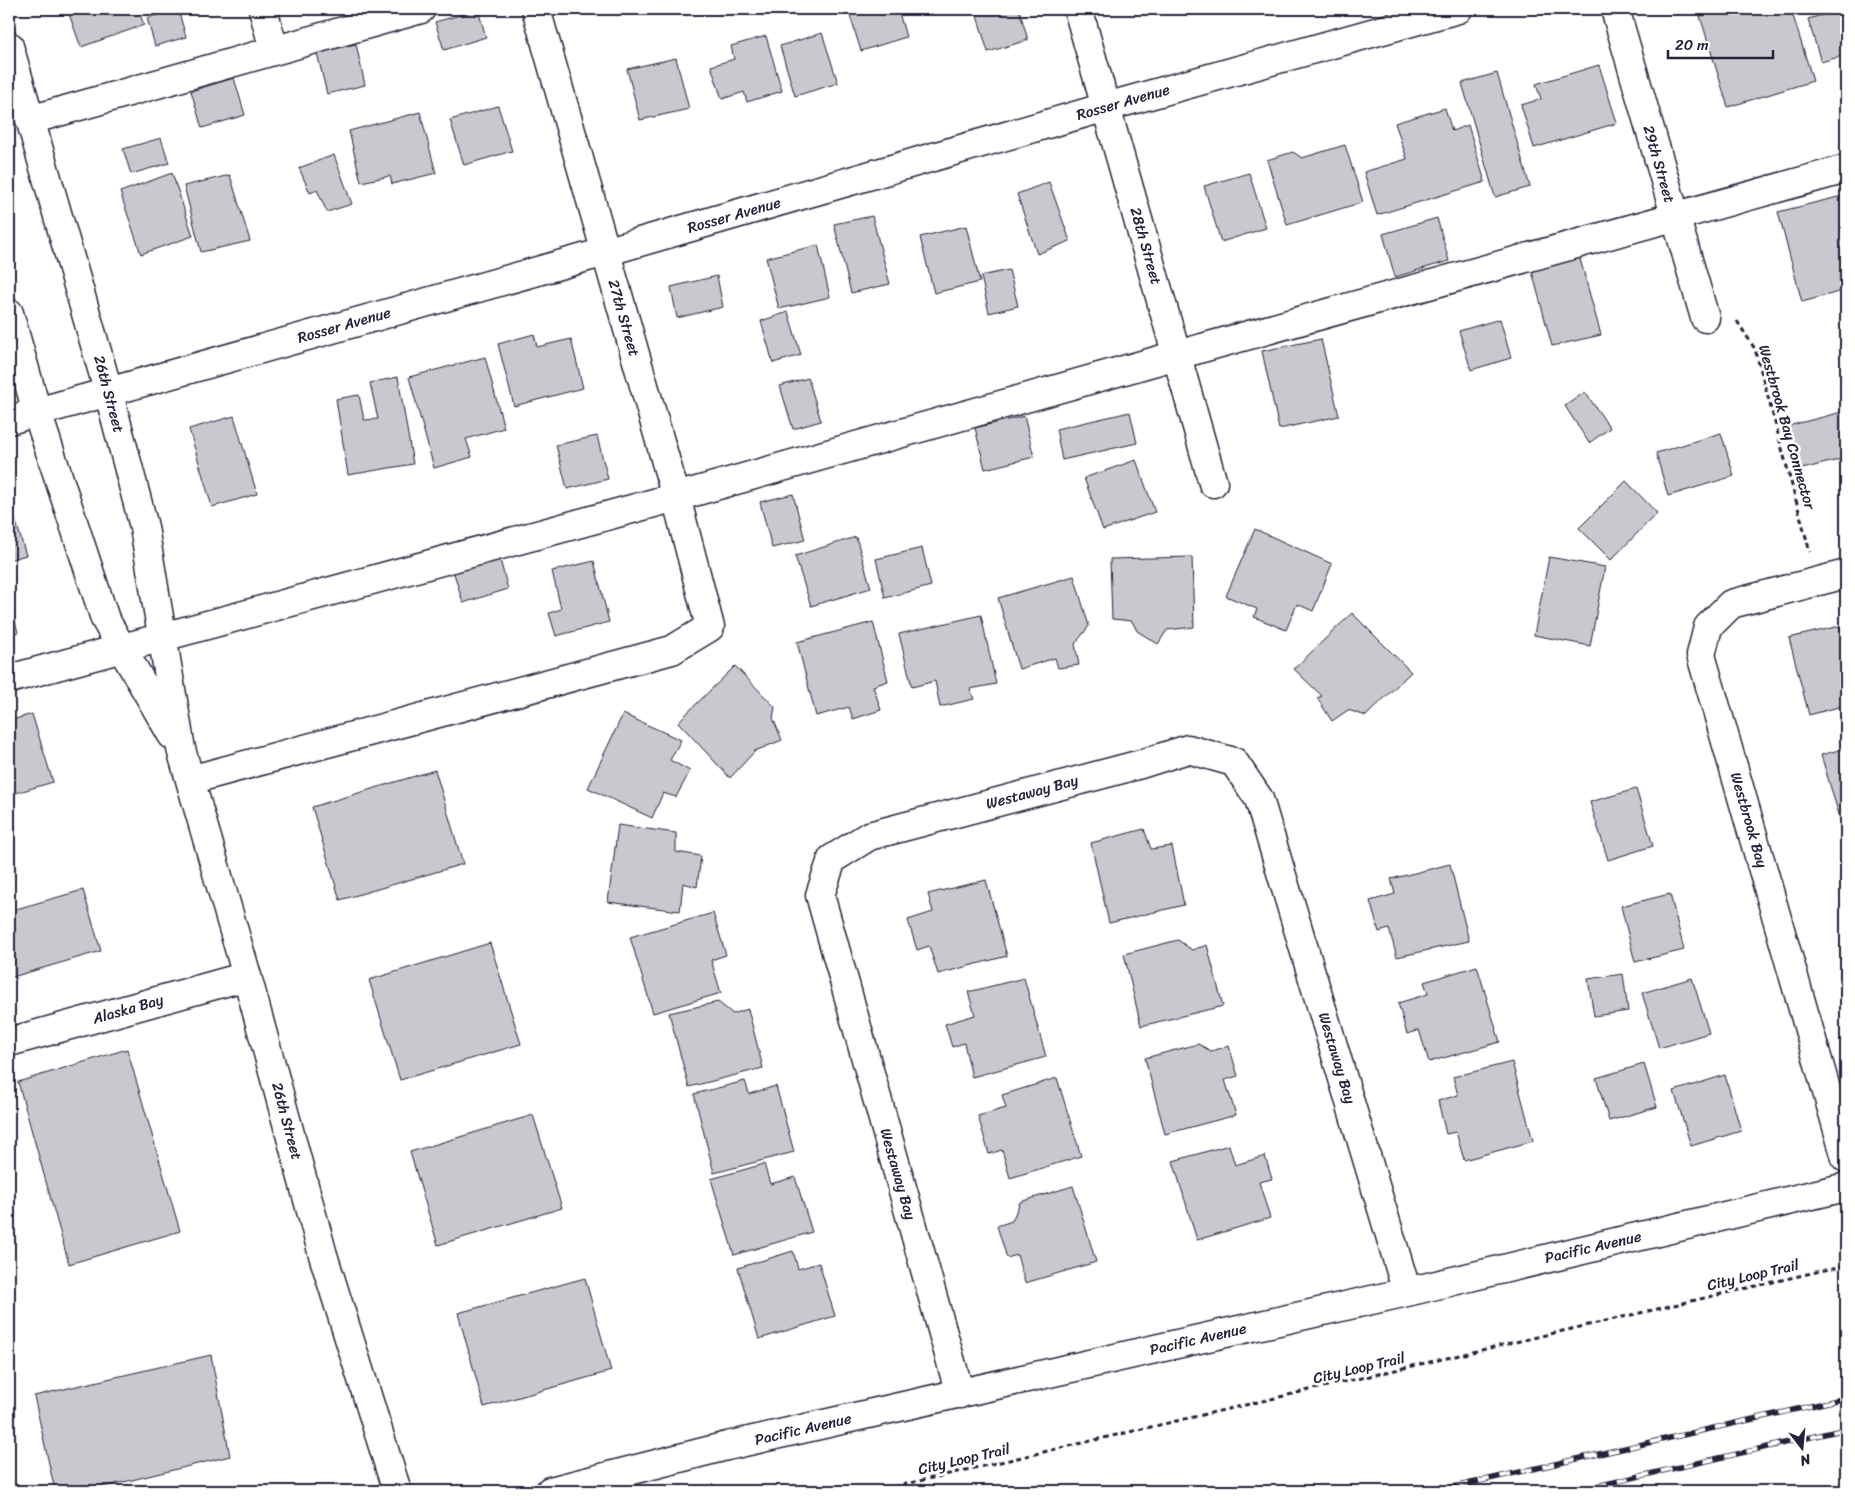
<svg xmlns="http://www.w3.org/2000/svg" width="1855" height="1500" font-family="Sriracha,sans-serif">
	<rect width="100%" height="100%" fill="#fff"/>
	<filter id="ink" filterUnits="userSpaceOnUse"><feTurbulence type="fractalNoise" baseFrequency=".02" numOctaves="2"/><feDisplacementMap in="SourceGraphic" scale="10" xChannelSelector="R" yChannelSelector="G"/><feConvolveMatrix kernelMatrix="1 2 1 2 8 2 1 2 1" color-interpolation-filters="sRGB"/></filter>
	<g filter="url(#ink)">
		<!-- building -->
		<path fill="#c8c8cf" stroke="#22223b" d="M85 9H138L144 25 81 47 69 14Z
			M178 9 186 37 155 46 147 18Z
			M848 9H898L906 37 861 51Z
			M975 9H1019L1028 40 988 52Z
			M1725 9H1791L1813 81 1728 107 1700 16Z
			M1843 9H1846V55L1821 62 1808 19Z
			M478 10 486 37 444 50 435 22Z
			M822 33 838 83 795 96 780 46Z
			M766 36 782 91 747 102 744 92 722 99 711 66 734 59 731 46Z
			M356 44 365 85 327 94 317 53Z
			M676 58 689 109 640 120 627 69Z
			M1599 65 1617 123 1534 148 1521 105 1541 99 1536 84Z
			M1497 73 1530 187 1495 197 1462 83Z
			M234 78 245 115 202 128 191 91Z
			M498 106 512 151 464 165 450 120Z
			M1445 108 1452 131 1468 125 1485 182 1377 215 1364 172 1407 159 1395 123Z
			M420 112 436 173 392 184 390 176 361 182 349 131Z
			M161 138 169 163 131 174 123 149Z
			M1345 145 1363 202 1287 225 1267 160 1293 152 1302 158Z
			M334 155 352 204 327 212 317 190 310 193 299 168Z
			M172 173 193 236 141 254 120 192Z
			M1249 173 1266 228 1221 242 1204 186Z
			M230 175 250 241 201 252 184 186Z
			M1049 182 1070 241 1037 254 1017 194Z
			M1846 195V290L1802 302 1778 212Z
			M872 216 890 284 851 293 834 224Z
			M1437 218 1449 261 1395 277 1383 234Z
			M966 226 980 282 934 293 920 237Z
			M818 245 830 297 779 309 766 258Z
			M1577 248 1601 335 1552 346 1529 260Z
			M1009 270 1018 306 989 313 981 276Z
			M717 276 723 307 677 318 671 287Z
			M788 312 801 355 773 363 761 321Z
			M1500 319 1511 358 1471 370 1459 331Z
			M534 334 537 347 571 339 583 388 514 406 498 344Z
			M1321 339 1339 416 1279 429 1262 351Z
			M485 357 504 428 466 439 472 457 434 468 409 377Z
			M398 377 413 464 348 475 336 399 359 395 364 420 378 419 370 383Z
			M808 378 821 421 793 429 780 386Z
			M1585 392 1610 428 1589 443 1565 406Z
			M1846 411V458L1798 470 1788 426Z
			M1130 412 1137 443 1062 460 1056 429Z
			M234 416 257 494 212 507 189 429Z
			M1024 416 1034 457 985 469 975 428Z
			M1721 433 1734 476 1668 496 1656 453Z
			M597 436 608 479 567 489 556 445Z
			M1136 460 1155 512 1103 530 1084 478Z
			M1626 481 1657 513 1611 560 1579 528Z
			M793 494 805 540 772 548 760 502Z
			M9 499 26 555 9 560Z
			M1255 529 1332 564 1313 611 1297 604 1286 630 1254 617 1257 609 1226 596Z
			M856 537 871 588 811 606 795 556Z
			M922 548 931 586 885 598 876 559Z
			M499 556 508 589 463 603 453 570Z
			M1192 557 1194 627 1167 630 1158 644 1137 631 1132 621 1112 619 1110 559Z
			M1549 557 1605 567 1590 646 1534 635Z
			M594 561 609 622 556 636 549 613 561 609 552 571Z
			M1074 576 1089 626 1075 644 1079 665 1058 668 1055 658 1019 669 998 598Z
			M9 600 18 632 9 635Z
			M1352 613 1411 672 1366 716 1348 710 1332 721 1317 698 1322 696 1294 669Z
			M981 615 996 684 970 689 974 699 940 707 935 681 912 687 899 634Z
			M873 622 888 681 873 686 881 710 853 719 849 707 816 716 797 642Z
			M1840 626 1846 651V705L1809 715 1789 638Z
			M735 666 775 707 773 718 782 740 755 751 730 778 678 722Z
			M32 714 53 782 9 795V721Z
			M623 714 681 740 670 760 690 771 676 797 663 793 652 818 588 788Z
			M1846 748V816L1840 818 1821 755Z
			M435 770 463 864 340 900 312 807Z
			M1636 789 1653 846 1608 860 1590 802Z
			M618 825 676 833V852L701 856 697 887 683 883 680 911 608 902Z
			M1144 829 1151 849 1172 846 1184 905 1109 923 1091 843Z
			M1450 864 1469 941 1397 957 1389 929 1379 932 1370 901 1395 894 1391 879Z
			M986 880 1007 956 938 974 929 946 917 950 908 920 933 912 928 894Z
			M83 890 101 951 9 978V911Z
			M1670 894 1684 950 1635 962 1621 906Z
			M713 913 726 955 711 960 721 993 653 1013 630 937Z
			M1178 940 1192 950 1207 945 1223 1006 1141 1026 1124 954Z
			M490 943 521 1044 400 1080 369 980Z
			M1477 966 1500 1042 1429 1062 1419 1030 1407 1034 1398 1003 1428 994 1424 982Z
			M1623 974 1628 1011 1594 1016 1588 979Z
			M1024 978 1046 1057 972 1077 964 1043 952 1047 945 1024 975 1015 968 992Z
			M1692 978 1709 1033 1659 1048 1642 993Z
			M718 1002 733 1014 748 1009 763 1068 689 1087 669 1013Z
			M1198 1044 1211 1051 1229 1046 1238 1076 1225 1080 1236 1115 1165 1134 1145 1058Z
			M127 1049 180 1231 69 1264 18 1082Z
			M1512 1062 1533 1141 1464 1160 1456 1132 1446 1134 1438 1101 1458 1095 1453 1077Z
			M1644 1064 1657 1107 1609 1121 1596 1078Z
			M1725 1075 1741 1131 1691 1146 1674 1091Z
			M1057 1078 1081 1156 1010 1178 1002 1150 989 1154 978 1116 1006 1108 1002 1095Z
			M745 1081 749 1094 776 1086 794 1152 714 1173 694 1094Z
			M533 1115 562 1208 438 1245 410 1152Z
			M1229 1145 1235 1165 1265 1156 1272 1179 1259 1182 1270 1218 1197 1240 1173 1161Z
			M764 1164 770 1184 795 1177 812 1232 734 1255 711 1179Z
			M1073 1186 1096 1262 1025 1283 1017 1255 1007 1258 997 1226 1012 1221 1020 1202Z
			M793 1251 798 1269 819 1263 835 1316 759 1339 738 1268Z
			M585 1278 611 1371 484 1407 458 1313Z
			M211 1355 230 1456 87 1491H55L34 1396Z"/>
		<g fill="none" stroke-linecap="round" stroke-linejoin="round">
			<defs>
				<path id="minor" d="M263 9 274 50
					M1078 9 1213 483
					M1615 9 1705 318
					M9 46 108 390 144 527 181 749 247 976 323 1255 397 1491
					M30 120 421 9
					M9 313 37 412 105 619 172 735
					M9 420 605 252 1106 107 1458 9
					M1846 574 1731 604 1708 627 1701 655 1846 1158
					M9 679 676 497 1177 355 1846 169
					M190 780 672 650 710 627 676 497 536 9
					M9 1042 247 976
					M960 1394 820 895 832 859 869 836 1141 764 1188 749 1234 762 1259 799 1407 1292
					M550 1491 727 1446 1407 1292 1846 1187"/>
			</defs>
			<!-- minor casing -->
			<use href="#minor" stroke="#22223b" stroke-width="31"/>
			<!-- path -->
			<path stroke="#22223b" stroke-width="3" stroke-dasharray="5 4" stroke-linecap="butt" d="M1737 321 1755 349 1810 552
				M876 1491 1846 1265"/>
			<!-- minor -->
			<use href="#minor" stroke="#fff" stroke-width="28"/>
			<defs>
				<path id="rail" d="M1436 1491 1846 1398
					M1575 1491 1846 1429"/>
			</defs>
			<!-- rail casing -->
			<use href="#rail" stroke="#22223b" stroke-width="5.5"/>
			<!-- rail -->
			<use href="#rail" stroke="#fff" stroke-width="4" stroke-dasharray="11" stroke-linecap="butt"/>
		</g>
	</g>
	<g text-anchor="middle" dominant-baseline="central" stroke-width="5" stroke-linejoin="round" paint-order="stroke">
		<!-- street labels -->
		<g font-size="15" fill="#22223b" stroke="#fff">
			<text transform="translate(1123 102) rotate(-16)">Rosser Avenue</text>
			<text transform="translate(1659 164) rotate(74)">29th Street</text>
			<text transform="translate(734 215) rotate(-16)">Rosser Avenue</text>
			<text transform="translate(1146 246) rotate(74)">28th Street</text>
			<text transform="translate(624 318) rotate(74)">27th Street</text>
			<text transform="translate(344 325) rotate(-16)">Rosser Avenue</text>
			<text transform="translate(109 394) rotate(75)">26th Street</text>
			<text transform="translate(1787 427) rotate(74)">Westbrook Bay Connector</text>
			<text transform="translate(1032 792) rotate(-15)">Westaway Bay</text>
			<text transform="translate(1749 820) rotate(74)">Westbrook Bay</text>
			<text transform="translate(128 1009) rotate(-16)">Alaska Bay</text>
			<text transform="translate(1337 1058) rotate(73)">Westaway Bay</text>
			<text transform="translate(287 1121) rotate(75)">26th Street</text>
			<text transform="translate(898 1174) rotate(74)">Westaway Bay</text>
			<text transform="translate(1593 1247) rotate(-13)">Pacific Avenue</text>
			<text transform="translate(1753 1275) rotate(-13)">City Loop Trail</text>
			<text transform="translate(1198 1339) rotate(-13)">Pacific Avenue</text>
			<text transform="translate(1359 1368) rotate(-13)">City Loop Trail</text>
			<text transform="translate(803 1429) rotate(-13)">Pacific Avenue</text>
			<text transform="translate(964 1459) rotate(-13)">City Loop Trail</text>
		</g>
	</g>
	<!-- margin -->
	<rect width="1855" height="1500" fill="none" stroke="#fff" stroke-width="30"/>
	<rect x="15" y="15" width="1825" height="1470" fill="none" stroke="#22223b" stroke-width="2" filter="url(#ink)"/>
	<!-- north arrow -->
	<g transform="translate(1802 1448) rotate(164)" stroke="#ffffff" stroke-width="4" paint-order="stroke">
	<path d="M0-4L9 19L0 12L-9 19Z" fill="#22223b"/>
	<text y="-8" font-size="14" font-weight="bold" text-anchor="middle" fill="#22223b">N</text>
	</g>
	<!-- scale -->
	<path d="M1668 50v8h105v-8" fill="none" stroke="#22223b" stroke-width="2.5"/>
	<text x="1675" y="50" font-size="15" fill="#22223b" stroke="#ffffff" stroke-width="4" paint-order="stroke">20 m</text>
</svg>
